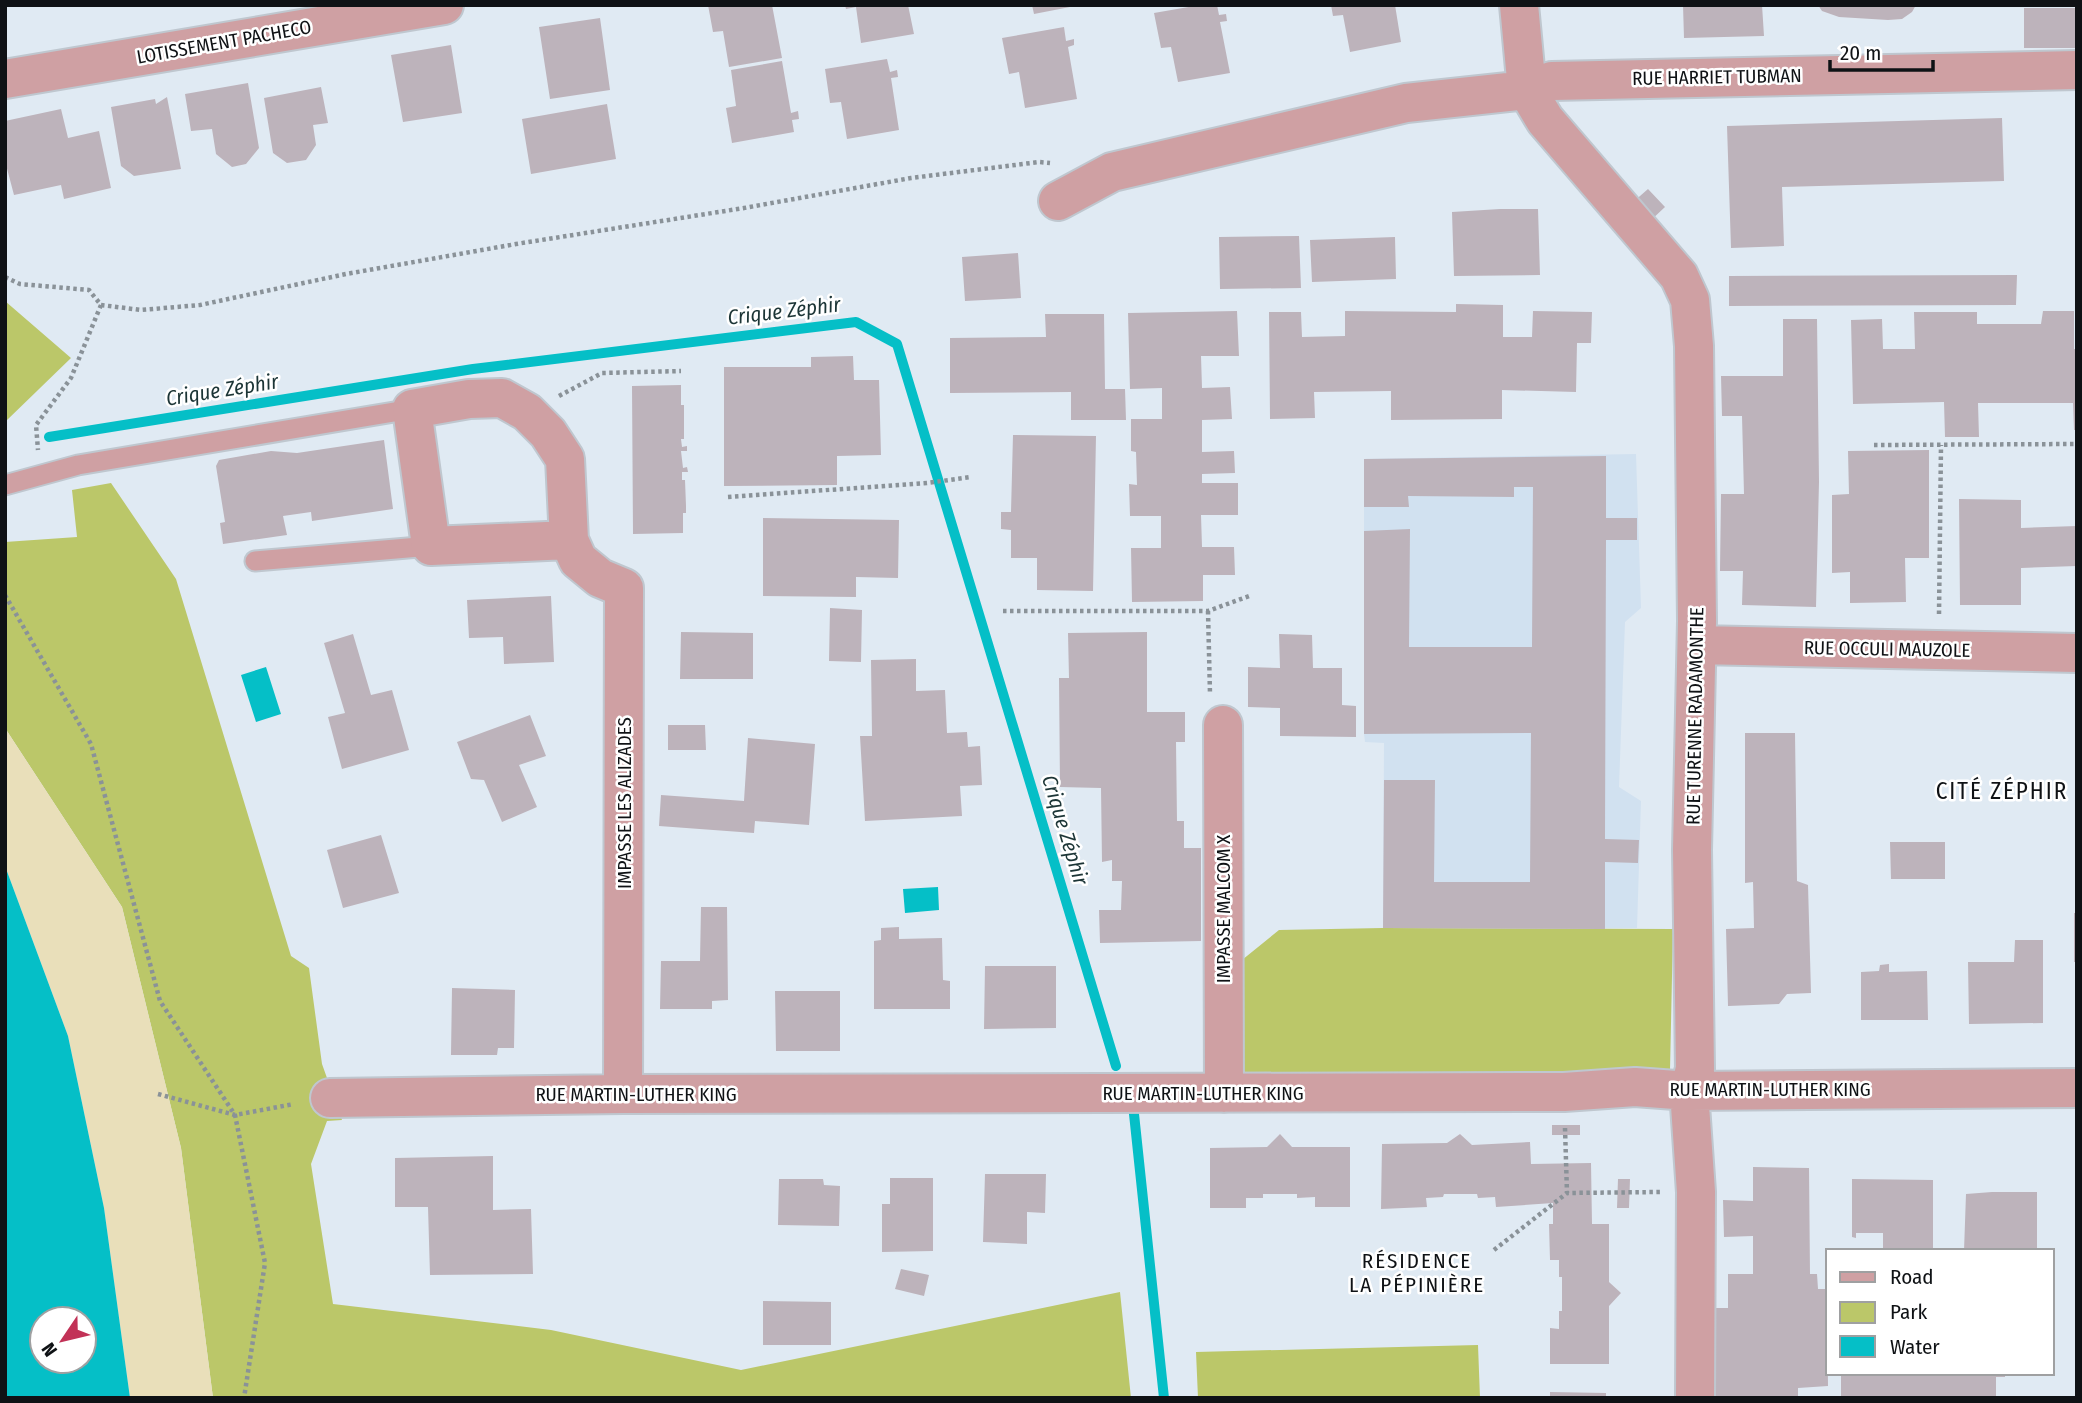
<svg xmlns="http://www.w3.org/2000/svg" width="2082" height="1403" font-family="'Fira Sans Condensed',sans-serif">
	<rect width="100%" height="100%" fill="#e0eaf3"/>
	<!-- built -->
	<path fill="#d1e1f0" d="M1636 454 1641 608 1625 622 1619 787 1641 801 1637 928H1383L1384 743 1365 742 1364 734V459Z"/>
	<!-- green -->
	<path fill="#bbc769" d="M5 301 71 358 5 422Z
		M111 483 176 579 291 956 309 968 322 1064 342 1120 327 1121 311 1164 333 1304 551 1330 741 1370 1120 1292 1131 1398H213L181 1148 122 907 5 728V542L77 537 72 490Z
		M1383 928 1673 929 1670 1071 1244 1074 1242 960 1279 930Z
		M1478 1345 1480 1398H1198L1196 1352Z"/>
	<!-- sand -->
	<path fill="#e9dfba" d="M5 728 122 907 181 1148 213 1398H130L104 1208 68 1036 5 866Z"/>
	<!-- water -->
	<path fill="#05bfc7" fill-rule="evenodd" d="M266 667 281 714 256 722 241 675Z
		M5 866 68 1036 104 1208 130 1398H5ZM42 1319H84V1361H42Z
		M938 887 939 910 905 913 903 889Z"/>
	<g fill="none" stroke-linecap="round" stroke-linejoin="round">
		<!-- stream -->
		<path stroke="#05bfc7" stroke-width="10" d="M49 437 473 369 856 322 897 344 1116 1066
			M1134 1114 1164 1398"/>
	</g>
	<!-- building -->
	<path fill="#bdb3bb" d="M708 5H772L782 58 729 67 723 31 713 32Z
		M845 5H908L914 34 861 43 856 7 846 9Z
		M1032 5H1070V7L1034 14Z
		M1200 5H1217L1219 15 1226 14 1227 21 1220 22 1230 73 1178 82 1171 47 1161 48 1154 13Z
		M1331 5H1395L1401 42 1350 52 1343 15 1333 16Z
		M1683 5H1762L1764 36 1684 38Z
		M1818 5H1916L1912 12 1902 19 1888 20 1839 17 1822 11Z
		M2024 8H2077V48H2024Z
		M600 18 610 90 550 99 539 27Z
		M1064 27 1066 41 1074 39V45L1068 47 1077 99 1025 108 1019 72 1009 74 1002 38Z
		M451 45 462 113 403 122 391 55Z
		M887 59 890 72 897 70 898 77 891 78 899 130 847 139 841 102 830 103 825 69Z
		M782 61 791 113 798 111 799 119 792 120 794 132 732 143 726 108 736 106 731 70Z
		M248 83 259 148 246 164 232 167 216 154 212 129 191 131 185 94Z
		M321 87 328 123 313 125 316 145 306 160 287 163 273 153 264 98Z
		M167 97 181 169 134 176 121 166 111 107 155 99 156 104Z
		M607 104 616 159 531 174 522 119Z
		M61 109 68 138 99 131 111 188 64 199 61 185 14 195 5 161V121Z
		M2002 118 2004 181 1782 187 1784 246 1731 248 1727 126Z
		M1648 189 1665 207 1649 222 1632 203Z
		M1500 209H1538L1540 275 1454 276 1452 212Z
		M1299 236 1301 288 1220 289 1219 237Z
		M1395 237 1396 279 1312 282 1310 240Z
		M1018 253 1021 298 965 301 962 257Z
		M2017 275 2016 305 1729 306V276Z
		M1456 304 1503 305V337H1532L1533 311 1592 312 1591 343H1577L1576 392 1502 390V419L1391 420V391L1314 392 1315 418 1270 419 1269 312H1301L1302 337 1345 336V311L1456 312Z
		M1237 311 1239 356H1201L1202 388 1230 387 1232 419 1202 420V452L1234 451 1235 473 1202 474V483H1238V515H1201L1202 547H1234L1235 575H1203V601L1132 602 1131 548H1161V516H1130L1129 484 1137 485 1136 452 1131 451V419H1162V388L1130 389 1128 313Z
		M2043 311H2074V349H2077V430H2074L2073 403H1978L1979 437H1945L1944 402 1853 404 1851 320 1882 319 1883 349H1915L1914 312H1977V324H2041Z
		M1045 314H1104L1105 389H1125L1126 420H1071V392L950 393V338L1046 337Z
		M1783 319H1817L1819 482 1816 607 1742 605 1743 571H1720L1721 494H1744L1742 416H1722L1721 376H1783Z
		M853 356 854 380H879L881 455 837 456V485L724 486V367H811V357Z
		M681 385V405H684V439H681L682 447 687 446V451H681L683 468 687 467 688 472H682V480H685L686 506V513H683V533L633 534 632 386Z
		M1013 435 1096 436 1093 591 1037 590V558H1011V530L1001 529V512H1011Z
		M384 440 393 509 312 521 311 512 283 516 287 535 223 544 220 523 225 522 216 466 219 460 271 451 297 453Z
		M1929 450V558H1905L1906 602 1850 603V572L1832 573V495L1849 494 1848 451Z
		M1606 456V518H1637V540H1606L1605 839 1639 840 1638 863 1605 862V929L1383 928 1384 780H1435L1434 882H1530L1531 733 1364 734V531L1410 529 1409 647H1532L1533 487H1514V497L1408 496 1409 507H1364V459Z
		M1959 499 2021 500V528L2077 526V566L2021 568V605H1960Z
		M763 518 899 520 898 578 856 577V597L763 596Z
		M551 596 554 662 504 664 503 637 469 638 467 600Z
		M830 608 862 610 861 662 829 661Z
		M681 632 753 633V679H680Z
		M1147 632V712H1185V742H1176L1177 821H1184V848H1201V941L1100 943 1099 910H1121L1122 881H1112V860L1102 862 1101 788 1060 787 1059 678H1069L1068 633Z
		M353 634 371 695 392 690 409 750 342 769 328 717 345 713 324 643Z
		M1279 634 1312 635 1313 668H1342V705L1356 706V737L1280 736V708L1248 707V667L1280 668Z
		M916 659V691L945 690 947 733 967 732 968 747 980 746 982 785 960 786 962 816 865 821 860 736H872L871 660Z
		M530 715 546 756 519 765 537 807 502 822 484 780 471 779 457 742Z
		M668 725H705L706 750H668Z
		M1745 733H1795L1797 881 1808 885 1811 993 1787 994 1779 1004 1728 1006 1726 929 1754 928 1753 882 1745 883Z
		M748 738 815 744 809 825 755 821 754 833 659 826 661 795 744 801Z
		M381 835 399 893 343 908 327 850Z
		M1890 842H1945V879H1891Z
		M701 907H727L728 1000 712 1001V1009H660L661 961H700Z
		M2074 913H2077V962H2074Z
		M899 927V939L942 938 943 980 950 981V1009H874V941L881 940V928Z
		M2015 940H2043V1023L1969 1024 1968 962H2014Z
		M1889 964V972L1927 971 1928 1020H1861V972L1879 971 1880 965Z
		M985 966H1056V1028L984 1029Z
		M452 988 515 990 514 1048H498L497 1055H451Z
		M775 991H840V1051H776Z
		M1552 1125H1580V1135H1552Z
		M1280 1134 1292 1147H1350V1207H1315V1197L1297 1198V1194H1263V1198H1246V1208H1210V1148L1267 1147Z
		M1460 1134 1472 1145 1530 1142 1531 1164 1591 1163 1592 1224H1609V1282L1621 1293 1609 1306V1364H1550V1328L1559 1329V1311H1562V1277H1559V1260H1550L1549 1224H1553V1203L1496 1207 1495 1197 1478 1198 1477 1194H1444L1443 1197 1426 1198 1427 1207 1381 1209 1382 1144 1447 1143Z
		M493 1156V1210L531 1209 533 1274 430 1275 428 1207H395V1158Z
		M1753 1167 1809 1168 1810 1274H1817L1818 1289H1827L1828 1386 1798 1388V1398H1715L1716 1308H1728V1274H1753V1236L1724 1237 1723 1200 1753 1201Z
		M985 1174H1046L1045 1213 1027 1212V1244L983 1242Z
		M890 1178H933V1251L882 1252V1204H890Z
		M779 1179H823L824 1185 840 1186 839 1226 778 1225Z
		M1618 1179H1630L1629 1208H1617Z
		M1852 1179 1933 1180V1251H1883V1233H1856V1238L1852 1237Z
		M1992 1192H2037V1251H1964L1966 1194Z
		M901 1269 929 1275 924 1296 895 1289Z
		M763 1301 831 1302V1345H763Z
		M1841 1373H2005V1377H1996V1398H1841Z
		M1550 1392 1606 1393V1398H1550Z"/>
	<g fill="none" stroke-linecap="round" stroke-linejoin="round">
		<defs>
			<path id="service" d="M5 485 78 465 412 409
				M255 561 431 546"/>
			<path id="minor" d="M1519 5 1527 90 1545 120 1679 276 1690 300 1694 346 1697 621 1692 850 1695 1069 1689 1091 1696 1192 1695 1398
				M5 79 444 5
				M1058 201 1112 172 1406 103 1527 90 1552 81 2077 70
				M569 540 431 546 412 409 469 399 502 398 527 412 548 433 565 459 569 540 578 560 600 578 624 588 623 1094
				M1697 645 2077 653
				M1223 725 1224 1093
				M330 1098 623 1094 1564 1092 1635 1087 1689 1091 2077 1088"/>
		</defs>
		<!-- service casing -->
		<use href="#service" stroke="#bfc7cf" stroke-width="23"/>
		<!-- minor casing -->
		<use href="#minor" stroke="#bfc7cf" stroke-width="42"/>
		<!-- path -->
		<path stroke="#8a9298" stroke-width="4.5" stroke-dasharray="3.5 3.5" stroke-linecap="butt" d="M5 277 20 284 89 290 101 305 71 378 36 425 38 450
			M101 305 141 310 200 305 346 274 516 244 744 208 911 178 1039 162 1050 163
			M559 396 602 373 681 371
			M1874 445 2077 444
			M728 497 927 483 971 477
			M5 595 91 744 160 1001 235 1115 265 1263 244 1398
			M1003 611H1208L1252 595
			M1208 611 1210 694
			M1939 614 1941 445
			M158 1094 235 1115 294 1104
			M1565 1128 1567 1193
			M1494 1250 1567 1193 1660 1192"/>
		<!-- service -->
		<use href="#service" stroke="#cfa0a3" stroke-width="19"/>
		<!-- minor -->
		<use href="#minor" stroke="#cfa0a3" stroke-width="38"/>
	</g>
	<g text-anchor="middle" dominant-baseline="central" stroke-width="5" stroke-linejoin="round" paint-order="stroke">
		<!-- street labels -->
		<g font-size="19" fill="#0f1215" stroke="#fff">
			<text transform="translate(224 42) rotate(-10)">LOTISSEMENT PACHECO</text>
			<text transform="translate(1717 77) rotate(-1)">RUE HARRIET TUBMAN</text>
			<text transform="translate(1887 649) rotate(1)">RUE OCCULI MAUZOLE</text>
			<text transform="translate(1695 716) rotate(-89)">RUE TURENNE RADAMONTHE</text>
			<text transform="translate(624 803) rotate(-90)">IMPASSE LES ALIZADES</text>
			<text transform="translate(1223 909) rotate(-90)">IMPASSE MALCOM X</text>
			<text x="1770" y="1089">RUE MARTIN-LUTHER KING</text>
			<text x="1203" y="1093">RUE MARTIN-LUTHER KING</text>
			<text x="636" y="1094">RUE MARTIN-LUTHER KING</text>
		</g>
		<!-- water labels -->
		<g font-size="21" font-style="italic" fill="#1c3536" stroke="#fff">
			<text transform="translate(784 311) rotate(-7)">Crique Zéphir</text>
			<text transform="translate(222 390) rotate(-9)">Crique Zéphir</text>
			<text transform="translate(1065 830) rotate(73)">Crique Zéphir</text>
		</g>
		<!-- neighbourhood labels -->
		<g font-size="21" letter-spacing="2" fill="#0f1215" stroke="#fff">
			<text x="1417" y="1261">RÉSIDENCE<tspan x="1417" dy="24">LA PÉPINIÈRE</tspan></text>
		</g>
		<!-- quarter labels -->
		<g font-size="23" letter-spacing="2" fill="#0f1215" stroke="#fff">
			<text x="2002" y="791">CITÉ ZÉPHIR</text>
		</g>
	</g>
	<!-- border -->
	<rect width="2082" height="1403" fill="none" stroke="#0f1215" stroke-width="14"/>
	<!-- legend -->
	<rect x="1826" y="1249" width="228" height="126" fill="#ffffff" stroke="#9fa0a1" stroke-width="2"/>
	<rect x="1840" y="1272" width="35" height="10" fill="#cfa0a3" stroke="#9fa0a1" stroke-width="2"/>
	<text x="1890" y="1284" font-size="21" fill="#0f1215">Road</text>
	<rect x="1840" y="1302" width="35" height="21" fill="#bbc769" stroke="#9fa0a1" stroke-width="2"/>
	<text x="1890" y="1319" font-size="21" fill="#0f1215">Park</text>
	<rect x="1840" y="1336" width="35" height="21" fill="#05bfc7" stroke="#9fa0a1" stroke-width="2"/>
	<text x="1890" y="1354" font-size="21" fill="#0f1215">Water</text>
	<!-- north arrow -->
	<g transform="translate(63 1340) rotate(235)"><circle r="33" fill="#ffffff" stroke="#9fa0a1" stroke-width="2"/>
	<path d="M0-5L12 26L0 18L-12 26Z" fill="#c23257"/>
	<text y="-10" font-size="19" font-weight="bold" text-anchor="middle" fill="#0f1215">N</text>
	</g>
	<!-- scale -->
	<path d="M1830 60v10h103v-10" fill="none" stroke="#0f1215" stroke-width="3.5"/>
	<text x="1840" y="60" font-size="21" fill="#0f1215" stroke="#ffffff" stroke-width="5" paint-order="stroke">20 m</text>
</svg>
